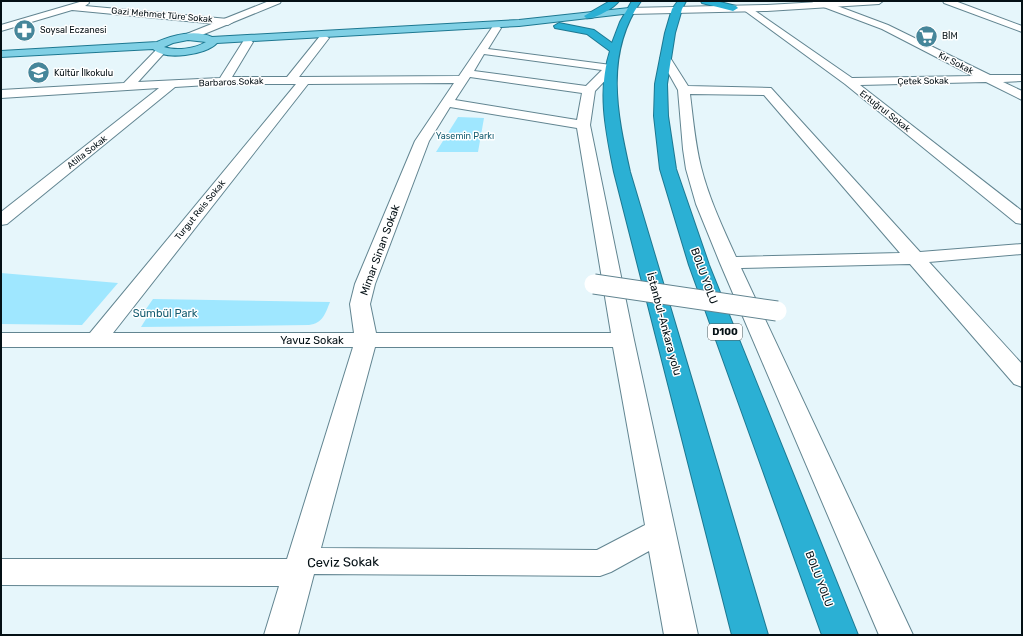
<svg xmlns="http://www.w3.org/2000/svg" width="1023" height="636" font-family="Rubik,sans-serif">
	<rect width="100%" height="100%" fill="#e6f6fb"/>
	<!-- green -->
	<path fill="#9fe7ff" d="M458 117 484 118 478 152H436Z
		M1 273 118 283 82 325 1 324Z
		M153 299 330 302C325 314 323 323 309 325L141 327 151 311 146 309Z"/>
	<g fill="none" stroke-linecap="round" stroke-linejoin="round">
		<defs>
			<path id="street" d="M83 1H88L89 3 85 6 228 19 233 22 228 25 72 10 1 31V25Z
				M812 1H824L888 25 990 75H1022V81L1003 82 1022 91V100L986 82 860 85 1022 211V224L1016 223 845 84 741 8 742 6H748L852 78 973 76 882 29 813 3Z
				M943 1H955L1022 26V32L944 3Z
				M496 25 501 28 488 49 611 65 617 68 595 91 590 125 634 340 698 635H664L649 551 611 572 600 576 314 574 298 635H264L279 586 1 585V559H287L353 347H1V333H90L296 84H224L175 87 7 224 1 225V212L159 88 1 98V90L124 83 158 48 162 47 167 50 138 82 220 78 244 40 248 39 253 42 232 77H287L320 36 324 35 329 38 299 77 459 76 493 26ZM484 54 602 70 586 86 474 71ZM470 77 582 93 577 120 455 100ZM454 83 415 141 355 284 350 304 354 333H113L308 84ZM450 107 577 128 611 333H376L370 304 375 284 429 141ZM375 347H613L645 525 597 550 321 548Z
				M665 55 669 56 688 86 771 88 920 252 1022 244V254L929 262 1022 364V387L1014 384 910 264 741 268 913 635H879L720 263 696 204 686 169 683 149 678 90 660 58ZM690 94 764 95 900 253 736 257C723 228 709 199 701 167 695 143 693 118 690 94Z"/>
			<path id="secondary" d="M269 1H281L280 3 192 39H184L183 37 184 35Z
				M836 1H883L879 4 767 11 629 14 624 11 629 8 767 5Z"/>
			<path id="primary" d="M629 8 634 11 632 13 519 26 217 43C206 55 165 61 153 49L1 57V51L157 42C172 35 196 29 212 37L519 20ZM188 40 206 42C194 49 176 51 164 47L173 43Z"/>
			<path id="highway" d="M610 1H619C614 8 594 20 586 18L584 16Z
				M632 1H641C604 54 617 114 630 172L768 635H732L614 172C606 132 597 91 610 51L587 34 555 28 554 26 559 23 594 30 612 43 620 22Z
				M678 1H686L682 9 675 33 667 84 668 116 676 169 709 265 858 635H822L689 265 660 169 654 116 655 84 665 33 672 9Z
				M701 1H716L736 6 738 8 733 11 702 3Z"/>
		</defs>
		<!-- street casing -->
		<use href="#street" stroke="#628591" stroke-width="2"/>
		<!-- secondary casing -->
		<use href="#secondary" stroke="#628591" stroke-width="2"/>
		<!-- primary casing -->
		<use href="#primary" stroke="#1d7891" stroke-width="2"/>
		<!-- highway casing -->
		<use href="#highway" stroke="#1d7891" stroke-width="2"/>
		<!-- street -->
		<use href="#street" fill="#fff" fill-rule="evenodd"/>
		<!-- secondary -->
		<use href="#secondary" fill="#fff" fill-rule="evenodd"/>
		<!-- primary -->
		<use href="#primary" fill="#80d0e5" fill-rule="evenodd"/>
		<!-- highway -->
		<use href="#highway" fill="#2bb0d4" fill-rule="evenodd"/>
		<defs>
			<path id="street-bridge" d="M594 284 777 311"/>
		</defs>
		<!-- street-bridge casing -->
		<use href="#street-bridge" stroke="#628591" stroke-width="21" stroke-linecap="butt"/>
		<!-- street-bridge -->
		<use href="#street-bridge" stroke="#fff" stroke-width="19"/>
	</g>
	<!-- icons -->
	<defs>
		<symbol id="pharmacy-disc" viewBox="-11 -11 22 22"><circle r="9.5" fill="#46869a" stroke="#fff"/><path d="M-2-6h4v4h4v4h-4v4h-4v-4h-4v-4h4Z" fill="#fff"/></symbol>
		<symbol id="supermarket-disc" viewBox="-11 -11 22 22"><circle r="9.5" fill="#46869a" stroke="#fff"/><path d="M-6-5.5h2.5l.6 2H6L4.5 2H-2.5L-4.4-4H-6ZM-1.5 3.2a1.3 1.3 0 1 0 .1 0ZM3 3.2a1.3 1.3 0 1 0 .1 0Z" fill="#fff"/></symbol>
		<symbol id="school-disc" viewBox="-11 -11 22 22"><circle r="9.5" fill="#46869a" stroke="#fff"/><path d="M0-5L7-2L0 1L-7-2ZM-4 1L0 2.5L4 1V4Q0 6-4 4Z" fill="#fff"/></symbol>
	</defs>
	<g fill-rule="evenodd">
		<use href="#pharmacy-disc" x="12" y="18" width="25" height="25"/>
		<use href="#supermarket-disc" x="914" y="24" width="25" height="25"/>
		<use href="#school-disc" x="26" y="60" width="25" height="25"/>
	</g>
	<g text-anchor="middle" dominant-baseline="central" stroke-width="3" stroke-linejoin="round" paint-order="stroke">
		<!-- far-street labels -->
		<g font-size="9" fill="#041015" stroke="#fff">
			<text transform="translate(162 15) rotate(5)">Gazi Mehmet Türe Sokak</text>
			<text transform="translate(956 63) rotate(27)">Kır Sokak</text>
			<text transform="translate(923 81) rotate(-1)">Çetek Sokak</text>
			<text transform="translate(231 82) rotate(-2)">Barbaros Sokak</text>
			<text transform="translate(885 111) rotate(38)">Ertuğrul Sokak</text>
			<text transform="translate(87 152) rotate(-38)">Atilla Sokak</text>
			<text transform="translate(200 210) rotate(-51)">Turgut Reis Sokak</text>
		</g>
		<!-- far-poi labels -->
		<g font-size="9" fill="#041015" stroke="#fff" text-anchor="start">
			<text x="40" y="30">Soysal Eczanesi</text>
			<text x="942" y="36">BİM</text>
			<text x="54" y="73">Kültür İlkokulu</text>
		</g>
		<!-- far-park labels -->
		<g font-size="9" fill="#155d71" stroke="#fff">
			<text x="465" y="136">Yasemin Parkı</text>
		</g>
		<!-- shield labels -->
		<rect fill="#fff" stroke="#4f585b" stroke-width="1" x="708" y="324" width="34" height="16" rx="3"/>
		<g font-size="10" font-weight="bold" fill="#041015">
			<text x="725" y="332">D100</text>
		</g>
		<!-- street labels -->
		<g font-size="11" fill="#041015" stroke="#fff">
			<text transform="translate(380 250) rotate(-70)">Mimar Sinan Sokak</text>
			<text transform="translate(704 276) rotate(70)">BOLU YOLU</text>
			<text transform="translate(664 324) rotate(75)">İstanbul-Ankara yolu</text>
			<text x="312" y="340">Yavuz Sokak</text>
			<text transform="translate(819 579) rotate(69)">BOLU YOLU</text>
		</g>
		<!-- park labels -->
		<g font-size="11" fill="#155d71" stroke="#fff">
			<text x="165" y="313">Sümbül Park</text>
		</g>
		<!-- near-street labels -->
		<g font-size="13" fill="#041015" stroke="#fff">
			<text transform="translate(343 562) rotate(-1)">Ceviz Sokak</text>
		</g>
	</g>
	<!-- border -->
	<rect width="1023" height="636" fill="none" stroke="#041015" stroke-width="4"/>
</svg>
